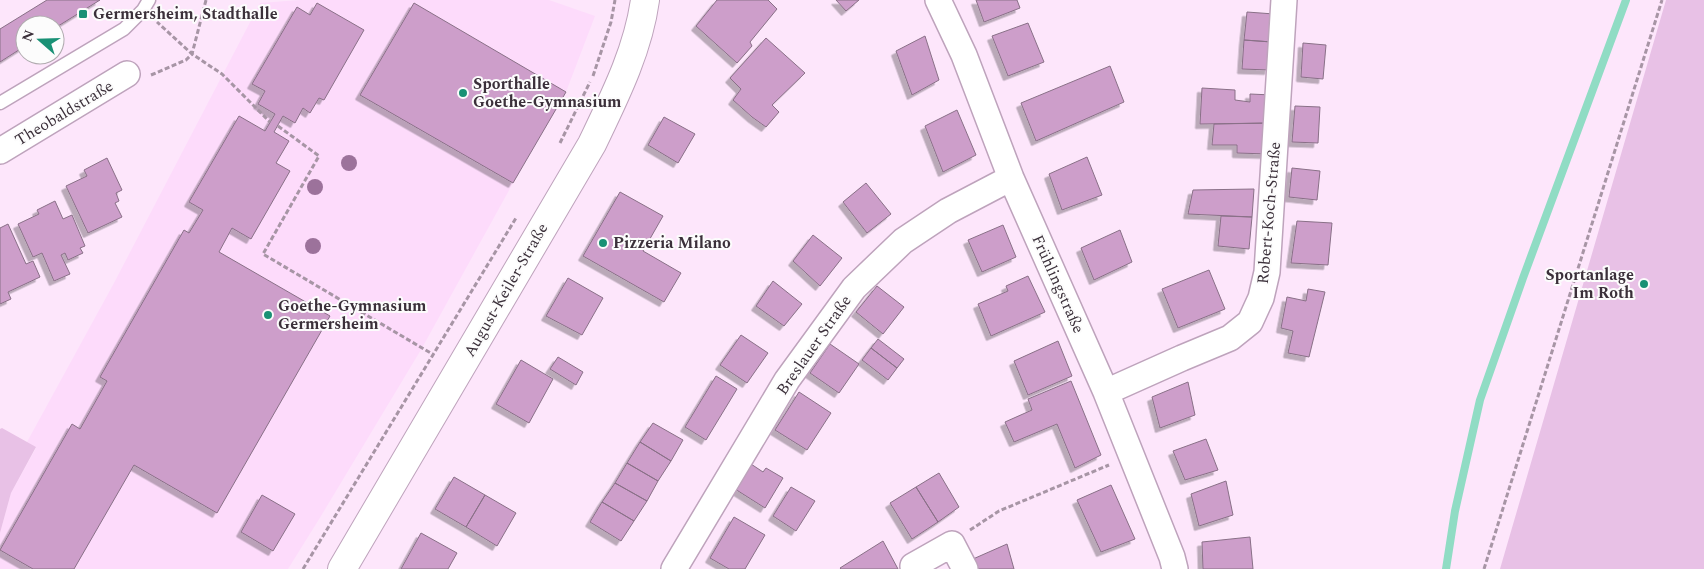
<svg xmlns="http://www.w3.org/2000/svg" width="1704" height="569" font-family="Spectral,serif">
	<defs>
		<filter id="shadow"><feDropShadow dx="-4.5" dy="4.5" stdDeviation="0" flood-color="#0004"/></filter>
	</defs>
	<rect width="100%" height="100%" fill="#fde6fb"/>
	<!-- built -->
	<path fill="#fddbfb" d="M300 0H549L595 16 566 92 513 183 422 348 321 516 288 569H0V533L11 493 36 448 27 442 114 283 260 3Z"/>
	<!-- green -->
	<path fill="#e8c1e6" d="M1666 0H1704V569H1500Z
		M2 428 36 447 11 493 0 533V429Z"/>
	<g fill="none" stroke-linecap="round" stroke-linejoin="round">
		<!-- stream -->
		<path stroke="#90dcc4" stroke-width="8" d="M1446 569 1455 511 1480 400 1523 278 1626 0"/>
	</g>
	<!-- building -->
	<path fill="#cd9eca" stroke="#897087" filter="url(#shadow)" d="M47 0H100L55 28V25H25V46L0 62V29Z
		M717 0H768L777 9 750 42 752 46 737 63 696 26Z
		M836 0H859L846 11Z
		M976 0H1017L1020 8 984 22Z
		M317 3 364 30 324 100 319 98 310 113 303 108 295 123 283 116 274 132 289 141 276 163 290 171 251 239 232 228 219 252 330 316 217 513 134 465 74 569H33L0 550 72 424 80 429 107 381 100 377 184 230 189 233 203 210 189 202 239 116 265 131 275 114 258 104 265 91 252 84 297 7 310 15Z
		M414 3 566 92 513 183 360 95Z
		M1247 12 1274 14 1272 42 1244 40Z
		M1028 23 1044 62 1008 76 992 36Z
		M925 36 939 80 912 95 896 51Z
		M766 38 805 73 772 105 779 112 766 127 752 117 733 100 741 89 730 78Z
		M1244 40 1272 42 1269 70 1242 69Z
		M1303 43 1326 45 1323 79 1301 77Z
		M1110 66 1124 102 1036 141 1021 103Z
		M1202 88 1235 90V100L1250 102V94L1272 95 1270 123 1200 124Z
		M1295 106 1320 107 1318 143 1292 142Z
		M957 110 976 155 943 172 925 126Z
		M664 117 695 134 678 163 648 145Z
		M1270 123 1268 154 1237 153V145H1212L1214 124Z
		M1087 157 1102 195 1062 210 1049 174Z
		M107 158 122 190 116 193 119 201 115 203 122 217 88 233 66 186 87 176 84 170Z
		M1292 168 1320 171 1317 200 1289 197Z
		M866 183 891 214 867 233 843 202Z
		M1254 189 1252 217 1188 214 1193 190Z
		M620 192 663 216 643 251 681 273 664 302 583 256Z
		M55 201 63 219 72 215 85 246 80 248 83 253 68 260 65 253 61 255 70 274 54 281 42 253 33 257 18 224 39 214 37 210Z
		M1221 216 1252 217 1249 249 1218 246Z
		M1297 221 1332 223 1328 265 1291 263Z
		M8 224 26 264 33 261 40 277 8 292 11 299 0 304V228Z
		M1003 225 1016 257 982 272 968 240Z
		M1120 230 1132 262 1094 280 1081 248Z
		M813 235 842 258 820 286 793 261Z
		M1209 270 1225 309 1178 328 1162 289Z
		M1028 276 1045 312 991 336 978 304 1008 291 1006 286Z
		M568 278 603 298 582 335 546 316Z
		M773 281 802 304 784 326 756 306Z
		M877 286 904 307 883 334 856 312Z
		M1308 289 1325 292 1309 357 1288 353 1293 331 1281 328 1287 297 1306 301Z
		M741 335 768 353 747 383 720 365Z
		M878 339 904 359 897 368 871 348Z
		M1058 341 1072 376 1028 395 1014 361Z
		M830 344 859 364 839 393 810 373Z
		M871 348 897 368 888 380 862 360Z
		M558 357 583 372 576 385 550 369Z
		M521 360 553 379 529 423 496 404Z
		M716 376 737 389 706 440 685 427Z
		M1071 381 1101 455 1075 468 1057 424 1014 442 1005 422 1032 410 1028 399Z
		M1188 382 1195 415 1160 428 1152 397Z
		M799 392 831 413 807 450 775 430Z
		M653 423 683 440 671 461 640 442Z
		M1206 439 1218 470 1185 480 1173 451Z
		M640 442 671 461 658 481 627 463Z
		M627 463 658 481 647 501 615 483Z
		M751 464 763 472 766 468 783 478 765 508 735 489Z
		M939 473 959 507 938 522 916 487Z
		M454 477 485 495 466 527 435 509Z
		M1226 481 1233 515 1199 526 1191 494Z
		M615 483 647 501 634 521 602 502Z
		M1111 485 1135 539 1101 552 1077 500Z
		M791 487 815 501 796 531 773 516Z
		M916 487 938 522 912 539 890 503Z
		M262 495 295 514 273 551 241 532Z
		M485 495 516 513 497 546 466 527Z
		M602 502 634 521 621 541 590 522Z
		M734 517 765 535 745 569H729L710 558Z
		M421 533 457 553 448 569H401Z
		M1250 537 1253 569H1203L1202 542Z
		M883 541 898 569H841L840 568Z
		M1007 544 1014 569H977L973 559Z"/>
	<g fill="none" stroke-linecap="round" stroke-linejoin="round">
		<defs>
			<path id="service" d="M0 103 124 29 143 10 149 0"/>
			<path id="minor" d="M938 0 964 55 1011 178 1106 392 1172 557 1175 569
				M0 151 127 74
				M1106 392 1182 358 1230 338 1250 322 1261 298 1267 272 1284 0
				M674 569 787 380 854 288 903 241 948 211 1011 178
				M915 569 913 566 952 544 965 569"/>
			<path id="tertiary" d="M342 569 592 144C614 98 638 51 645 0"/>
		</defs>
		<!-- service casing -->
		<use href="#service" stroke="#bea3bc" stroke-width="15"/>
		<!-- minor casing -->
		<use href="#minor" stroke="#bea3bc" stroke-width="28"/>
		<!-- tertiary casing -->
		<use href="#tertiary" stroke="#bea3bc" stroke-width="30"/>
		<!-- path -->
		<path stroke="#a795a5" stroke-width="3" stroke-dasharray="5 2.5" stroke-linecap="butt" d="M206 0 192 54 222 74 270 122
			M151 75 186 60 192 54 157 22
			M593 76 611 22 615 0
			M278 126 319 156 263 254 434 355
			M560 143 590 82
			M970 530 999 511 1109 465
			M303 569 516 218
			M1484 569 1662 0"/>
		<!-- service -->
		<use href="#service" stroke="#fff" stroke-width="12"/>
		<!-- minor -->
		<use href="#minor" stroke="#fff" stroke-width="25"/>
		<!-- tertiary -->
		<use href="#tertiary" stroke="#fff" stroke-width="28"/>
	</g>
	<!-- trees -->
	<g fill="#9c729b">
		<circle cx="349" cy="163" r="8"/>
		<circle cx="315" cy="187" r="8"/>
		<circle cx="313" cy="246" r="8"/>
	</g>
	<!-- markers -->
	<g fill="#199175" stroke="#fcfcfc" stroke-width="2">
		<rect x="78" y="9" width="10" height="10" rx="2.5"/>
		<circle cx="463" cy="93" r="5"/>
		<circle cx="603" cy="243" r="5"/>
		<circle cx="1644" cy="284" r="5"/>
		<circle cx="268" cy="315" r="5"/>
	</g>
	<g text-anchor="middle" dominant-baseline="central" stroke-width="4" stroke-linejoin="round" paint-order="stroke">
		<!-- poi labels -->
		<g font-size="16" font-weight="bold" fill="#3b303a" stroke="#fcfcfc" text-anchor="start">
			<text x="93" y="14">Germersheim, Stadthalle</text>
			<text x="473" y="84">Sporthalle<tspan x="473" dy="18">Goethe-Gymnasium</tspan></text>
			<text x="613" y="243">Pizzeria Milano</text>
			<text x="1634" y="275" text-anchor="end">Sportanlage<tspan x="1634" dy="18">Im Roth</tspan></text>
			<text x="278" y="306">Goethe-Gymnasium<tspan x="278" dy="18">Germersheim</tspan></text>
		</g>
		<!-- street labels -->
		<g font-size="16" fill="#3b303a" stroke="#fcfcfc">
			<text transform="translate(64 113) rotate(-31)">Theobaldstraße</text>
			<text transform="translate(1269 213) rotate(-85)">Robert-Koch-Straße</text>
			<text transform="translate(1058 284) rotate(66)">Frühlingstraße</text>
			<text transform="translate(506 290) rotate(-60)">August-Keiler-Straße</text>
			<text transform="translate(814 345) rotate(-55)">Breslauer Straße</text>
		</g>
	</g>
	<!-- north arrow -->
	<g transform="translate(40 40) rotate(290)"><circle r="24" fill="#fcfcfc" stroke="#afaaae"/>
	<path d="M0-4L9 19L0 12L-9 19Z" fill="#199175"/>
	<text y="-8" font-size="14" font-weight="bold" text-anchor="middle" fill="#3b303a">N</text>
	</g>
</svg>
